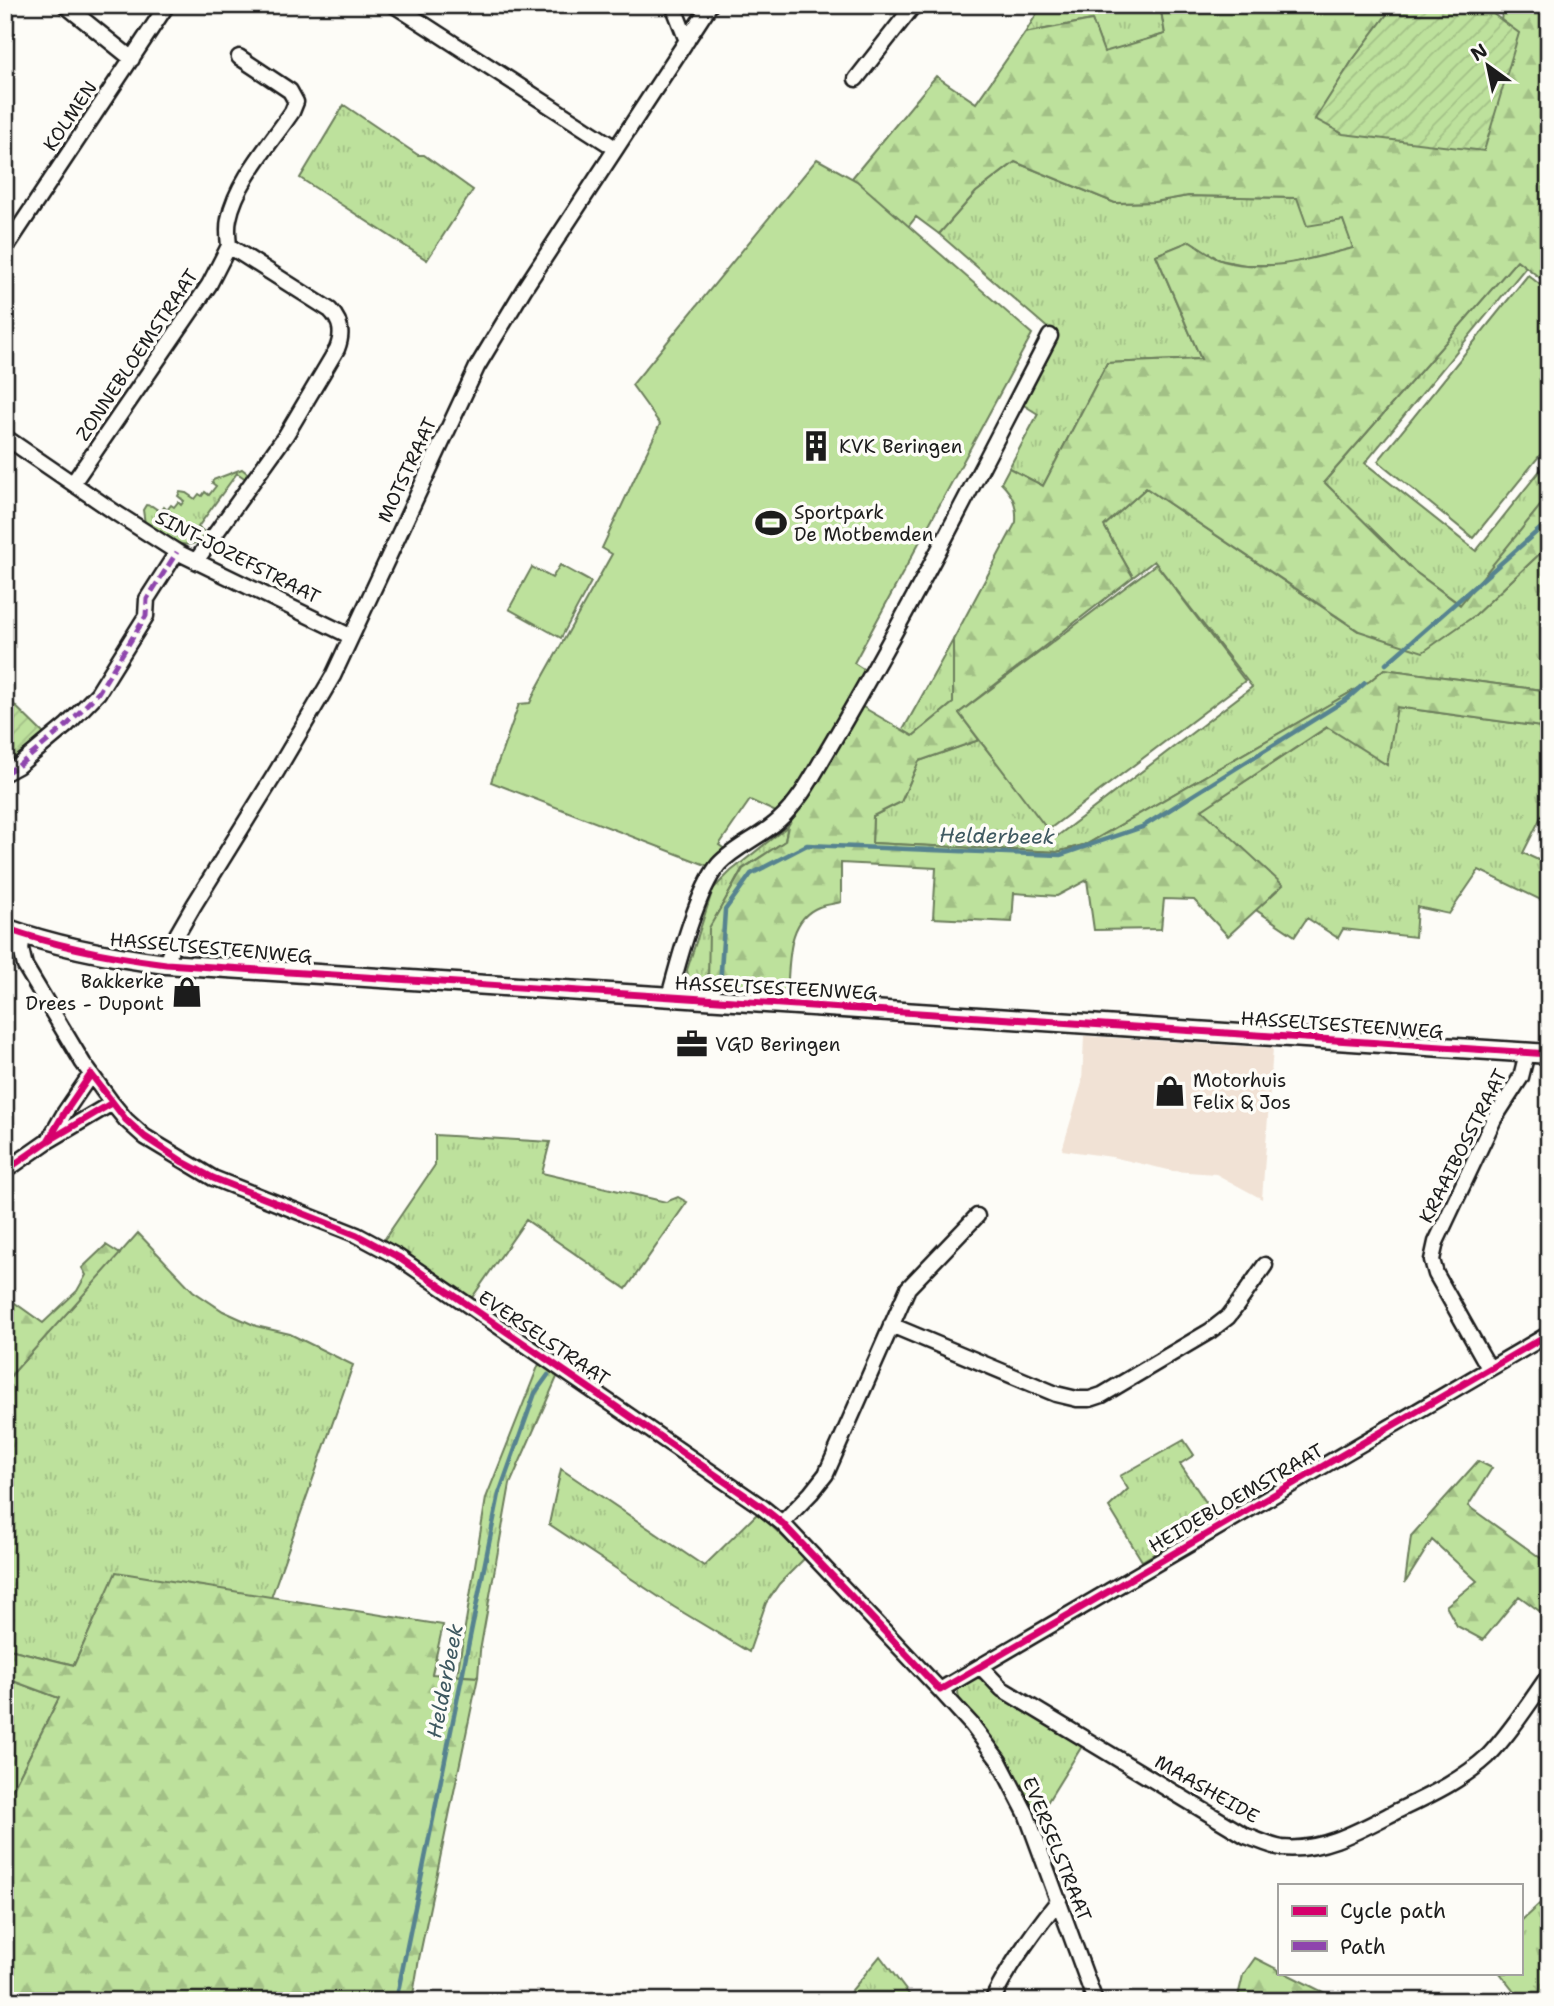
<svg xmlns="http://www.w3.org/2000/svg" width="1554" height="2006" font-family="'Shantell Sans',sans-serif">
	<defs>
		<pattern id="grass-tufts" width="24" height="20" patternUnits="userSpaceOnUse" patternTransform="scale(1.75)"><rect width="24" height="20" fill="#bde19c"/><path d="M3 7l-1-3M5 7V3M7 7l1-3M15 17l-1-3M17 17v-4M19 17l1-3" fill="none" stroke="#a2c086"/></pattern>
		<pattern id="forest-firs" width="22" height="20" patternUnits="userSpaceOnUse" patternTransform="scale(1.75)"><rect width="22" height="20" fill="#bde19c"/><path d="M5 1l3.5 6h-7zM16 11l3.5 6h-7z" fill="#a2c086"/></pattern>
		<pattern id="garden-furrows" width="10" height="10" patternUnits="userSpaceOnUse" patternTransform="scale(1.75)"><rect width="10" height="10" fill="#bde19c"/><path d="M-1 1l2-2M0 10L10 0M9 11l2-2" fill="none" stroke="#a2c086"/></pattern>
	</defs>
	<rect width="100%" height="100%" fill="#fdfcf7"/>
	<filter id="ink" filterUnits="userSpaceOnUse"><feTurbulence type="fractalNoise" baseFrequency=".0143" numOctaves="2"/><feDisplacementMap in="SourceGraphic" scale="14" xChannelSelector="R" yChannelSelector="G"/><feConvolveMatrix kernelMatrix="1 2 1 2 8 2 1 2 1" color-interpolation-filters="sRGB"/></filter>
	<g filter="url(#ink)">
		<!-- built -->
		<path fill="#f1e2d5" d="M1084 1036 1273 1048 1262 1199 1216 1174 1173 1171 1112 1157 1062 1150 1082 1083Z"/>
		<!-- grass -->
		<path fill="url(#grass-tufts)" stroke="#6c7e5c" stroke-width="2" d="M1042 5H1160L1165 34 1104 53 1092 20 1025 33Z
			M344 105 418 155H424L473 190 427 260 300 178Z
			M1015 162 1115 203 1154 202 1188 196 1297 198 1343 220 1354 248 1284 265H1245L1220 260 1190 241 1156 255 1201 359 1107 363 1043 486 1009 468 1038 414 1022 404 1058 337 939 234 976 192Z
			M1517 260 1526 267 1365 463 1476 551 1549 459V495L1461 605 1414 571 1324 482Z
			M242 469 247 473 246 479 237 473 198 527 207 534C187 557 166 537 145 524L143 510 146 505 152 506 161 512 164 507 167 510 171 505 174 507 178 502 181 505 184 501 178 496 180 492 186 493 195 499 199 494 202 496 205 492 209 495 216 486 212 483 213 480Z
			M1146 488 1358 631 1474 616 1549 545V691L1384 669 1370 681 1087 844 1057 852 872 843 873 816 901 802 919 761 979 740 1056 837 1252 687 1154 561 1133 577 1104 526Z
			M953 640V703L913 736 903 730Z
			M1396 707 1549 728V801L1523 853 1549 865V904L1479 870 1449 914 1417 907 1415 937 1343 929 1338 938 1307 918 1295 936 1256 910 1282 885 1201 810 1328 727Z
			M788 826 785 841 742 869 710 928 708 987 693 986 689 982 687 970 713 889 731 871Z
			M435 1135 550 1142 542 1173 666 1202 678 1197 687 1202 626 1289 526 1220 471 1299 384 1240 435 1165Z
			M138 1233 193 1291 223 1311 256 1326 290 1334 353 1365 271 1598 117 1573 74 1665 5 1648V1382Z
			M539 1364 558 1375 510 1484 480 1651 478 1677 457 1676 486 1498Z
			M1184 1440 1194 1455 1180 1464 1216 1517 1142 1561 1109 1507 1128 1489 1120 1476Z
			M561 1469 704 1566 758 1513 805 1558 779 1584 766 1603 749 1652 674 1607 549 1524Z
			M976 1677 984 1680 1007 1701 1082 1746 1035 1822 959 1700 958 1691 960 1685Z
			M5 1678 59 1698 5 1804Z
			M1549 1895V2001H1522L1500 1973H1521V1921Z
			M880 1956 914 2001H843Z"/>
		<!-- forest -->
		<path fill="url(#forest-firs)" stroke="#6c7e5c" stroke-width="2" d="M1160 5H1394L1352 61 1316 119 1518 33 1501 21 1503 5H1549V285L1517 260 1324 482 1414 571 1460 605 1549 495V545L1474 616 1423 652 1359 631 1146 488 1104 526 1133 577 959 713 979 740 919 761 901 802 873 816 872 843 1057 852 1087 844 1370 681 1384 669 1549 691V728L1397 707 1387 765 1327 727 1202 810 1283 885 1228 936 1194 900 1164 899 1161 929 1094 930 1087 880 1057 896 1014 893 1012 922 933 918 936 868 841 863V902C833 904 825 905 819 907 786 920 790 963 787 992L708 987 709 928 743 869 785 841 788 826 861 706 913 736 953 703V640L1016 522C1017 505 1013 495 1001 483L1009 468 1043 486 1107 363 1201 359 1156 255 1190 241C1200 247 1212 258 1223 261 1267 273 1311 259 1353 248L1343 220 1307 226 1297 198 1188 196 1154 202 1115 203 1015 162 976 192 939 234 916 217 908 227 852 178 936 76 976 103 1025 33 1092 20 1104 52 1165 34Z
			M106 1245 120 1254 5 1382V1296L43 1323 77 1291 86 1275 82 1268Z
			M1478 1461 1492 1468 1468 1506 1549 1564V1618L1519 1596 1483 1640 1457 1626 1446 1606 1477 1581 1432 1540 1405 1583 1411 1536Z
			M116 1572 443 1625 432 1674 478 1677 419 1959 412 2001H5V1804L59 1698 5 1678V1648L74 1665Z
			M1255 1958 1279 1970V1973H1285L1337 1999 1336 2001H1237L1243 1975Z"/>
		<!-- garden -->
		<path fill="url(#garden-furrows)" stroke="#6c7e5c" stroke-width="2" d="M1394 5H1481L1519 33 1484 151 1343 134 1315 119 1352 61Z
			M5 696 46 736 15 763 11 760 6 766Z"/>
		<!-- pitch -->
		<path fill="#bde19c" stroke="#6c7e5c" stroke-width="2" d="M817 159 857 181 1032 334 854 663 865 670C837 718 814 771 778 813L750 800 719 845 726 850 711 867 491 782 519 704 530 703 537 688 612 554 602 548 660 424 632 385Z
			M1528 275 1549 292V444L1473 538 1378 461Z
			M1156 564 1245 681 1048 830 959 713Z
			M560 565 591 582 561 638 509 609 532 567 552 578Z"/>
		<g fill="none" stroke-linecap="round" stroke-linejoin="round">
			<!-- stream -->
			<path stroke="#568390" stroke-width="4.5" d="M1386 664 1549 521
				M720 986 725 910 751 874 807 845 1060 855 1142 827 1347 699 1365 683
				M396 2001 499 1494 535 1393 548 1375"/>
			<defs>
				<path id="minor" d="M65 5 132 59
					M394 5 615 148
					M673 5 687 41
					M856 79 914 5
					M229 246C228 237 227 228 229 219 236 182 271 143 292 112L296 102 290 91 239 57
					M5 249 167 5
					M5 437 116 513 177 552 350 636
					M73 483 209 285 229 246
					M196 561 286 435 337 349C343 334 342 322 330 310L229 246
					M5 773 18 766 67 725 98 693 146 616 147 599 177 552
					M23 935 21 949 25 966 83 1063 112 1103 126 1120 145 1137 213 1178 357 1235 398 1257 762 1507 782 1523 940 1690 972 1725 999 1761 1026 1813 1095 2001
					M166 964 175 938 194 905 277 771 333 676 477 367 524 289 710 5
					M669 997C678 963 697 890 719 864 736 846 761 837 779 820 797 804 810 781 822 760 904 622 976 478 1050 336
					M49 1140 65 1112 91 1074
					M5 1171 48 1141 112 1103
					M891 1325 1056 1394 1077 1399H1090L1102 1395 1210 1331 1228 1317 1235 1308 1265 1265
					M1489 1368 1436 1274 1432 1260 1436 1242 1494 1119 1521 1077 1527 1053
					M782 1523 811 1493 826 1474 908 1288 977 1216
					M981 1667 1002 1689 1246 1836C1258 1840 1270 1846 1282 1848 1323 1852 1362 1829 1397 1811 1430 1795 1461 1781 1488 1756 1511 1732 1530 1702 1549 1675
					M940 1690 1549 1334
					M992 2001C1009 1965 1034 1931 1059 1900"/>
				<path id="tertiary" d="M5 928C58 947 111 957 166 964L1549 1054"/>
			</defs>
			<!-- minor casing -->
			<use href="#minor" stroke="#1c1c1c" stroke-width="19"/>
			<!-- tertiary casing -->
			<use href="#tertiary" stroke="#1c1c1c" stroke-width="23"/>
			<!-- minor -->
			<use href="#minor" stroke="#fdfcf7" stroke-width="14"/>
			<!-- tertiary -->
			<use href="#tertiary" stroke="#fdfcf7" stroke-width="18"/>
			<!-- quiet -->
			<path stroke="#8e44ad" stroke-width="5" stroke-dasharray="10 5" stroke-linecap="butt" d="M5 773 18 766 67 725 98 693 146 616 147 599 177 552"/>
			<defs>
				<path id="cycleway" d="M5 928C58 947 111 957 166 964L1549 1054
					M48 1141 65 1112 91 1074 126 1120 145 1137 183 1162 213 1178 357 1235 398 1257 762 1507 782 1523 940 1690 1549 1334
					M5 1171 48 1141 112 1103"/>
			</defs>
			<!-- cycleway casing -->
			<use href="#cycleway" stroke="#fdfcf7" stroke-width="11"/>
			<!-- cycleway -->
			<use href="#cycleway" stroke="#d6006c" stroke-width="7"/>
		</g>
	</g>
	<!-- icons -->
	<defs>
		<symbol id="building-bare" viewBox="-9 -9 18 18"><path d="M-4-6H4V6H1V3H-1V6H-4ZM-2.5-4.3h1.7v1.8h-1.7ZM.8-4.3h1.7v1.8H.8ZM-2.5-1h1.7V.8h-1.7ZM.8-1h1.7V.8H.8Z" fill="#1c1c1c" stroke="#fdfcf7" stroke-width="2.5" paint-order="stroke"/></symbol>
		<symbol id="stadium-bare" viewBox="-9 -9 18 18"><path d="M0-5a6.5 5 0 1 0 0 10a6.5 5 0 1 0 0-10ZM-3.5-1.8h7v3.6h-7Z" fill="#1c1c1c" stroke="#fdfcf7" stroke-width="2.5" paint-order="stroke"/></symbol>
		<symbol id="shop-bare" viewBox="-9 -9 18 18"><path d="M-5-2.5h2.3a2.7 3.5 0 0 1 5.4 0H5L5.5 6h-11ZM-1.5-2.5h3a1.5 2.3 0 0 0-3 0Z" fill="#1c1c1c" stroke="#fdfcf7" stroke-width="2.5" paint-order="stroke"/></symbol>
		<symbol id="office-bare" viewBox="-9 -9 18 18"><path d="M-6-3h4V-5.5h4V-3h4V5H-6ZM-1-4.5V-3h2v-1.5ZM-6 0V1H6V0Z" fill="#1c1c1c" stroke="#fdfcf7" stroke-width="2.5" paint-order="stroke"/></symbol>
	</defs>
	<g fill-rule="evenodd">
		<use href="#building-bare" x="794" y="424" width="44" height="44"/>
		<use href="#stadium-bare" x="749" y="501" width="44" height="44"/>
		<use href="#shop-bare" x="165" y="970" width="44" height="44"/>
		<use href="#office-bare" x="670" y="1022" width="44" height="44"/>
		<use href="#shop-bare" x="1148" y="1069" width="44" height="44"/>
	</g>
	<g text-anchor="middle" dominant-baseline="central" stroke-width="7" stroke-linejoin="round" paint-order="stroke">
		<!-- street labels -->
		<g font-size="19" fill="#1c1c1c" stroke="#fdfcf7">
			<text transform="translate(70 116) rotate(-56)">KOLMEN</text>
			<text transform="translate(137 355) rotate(-56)">ZONNEBLOEMSTRAAT</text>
			<text transform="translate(407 470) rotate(-65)">MOTSTRAAT</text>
			<text transform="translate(238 557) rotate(27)">SINT-JOZEFSTRAAT</text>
			<text transform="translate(211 948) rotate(5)">HASSELTSESTEENWEG</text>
			<text transform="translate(776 988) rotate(3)">HASSELTSESTEENWEG</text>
			<text transform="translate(1342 1025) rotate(4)">HASSELTSESTEENWEG</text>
			<text transform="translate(1463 1146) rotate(-63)">KRAAIBOSSTRAAT</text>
			<text transform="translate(544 1338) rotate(34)">EVERSELSTRAAT</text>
			<text transform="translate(1236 1498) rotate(-30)">HEIDEBLOEMSTRAAT</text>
			<text transform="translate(1207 1789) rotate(30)">MAASHEIDE</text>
			<text transform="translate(1057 1849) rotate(68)">EVERSELSTRAAT</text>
		</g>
		<!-- poi labels -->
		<g font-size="19" fill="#1c1c1c" stroke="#fdfcf7" text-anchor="start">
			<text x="839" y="446">KVK Beringen</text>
			<text x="794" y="512">Sportpark<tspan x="794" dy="22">De Motbemden</tspan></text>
			<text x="164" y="981" text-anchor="end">Bakkerke<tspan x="164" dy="22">Drees - Dupont</tspan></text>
			<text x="715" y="1044">VGD Beringen</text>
			<text x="1193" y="1080">Motorhuis<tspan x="1193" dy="22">Felix &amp; Jos</tspan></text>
		</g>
		<!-- water labels -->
		<g font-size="21" font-style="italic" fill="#3e5860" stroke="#fdfcf7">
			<text transform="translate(997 836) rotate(1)">Helderbeek</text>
			<text transform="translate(445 1681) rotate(-79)">Helderbeek</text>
		</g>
	</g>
	<!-- margin -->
	<rect width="1554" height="2006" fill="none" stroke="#fdfcf7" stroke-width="28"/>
	<rect x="14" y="14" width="1526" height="1978" fill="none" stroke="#1c1c1c" stroke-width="2.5" filter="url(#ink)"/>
	<!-- legend -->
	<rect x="1278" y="1884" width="245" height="91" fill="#fdfcf7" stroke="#a3a29f" stroke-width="2"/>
	<rect x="1292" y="1906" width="35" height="10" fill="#d6006c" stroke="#a3a29f" stroke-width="2"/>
	<text x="1340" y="1918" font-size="21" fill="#1c1c1c">Cycle path</text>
	<rect x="1292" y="1941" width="35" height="10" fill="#8e44ad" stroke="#a3a29f" stroke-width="2"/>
	<text x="1340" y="1954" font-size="21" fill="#1c1c1c">Path</text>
	<!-- north arrow -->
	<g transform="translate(1488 66) rotate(327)" stroke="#fdfcf7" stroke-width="5" paint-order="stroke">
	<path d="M0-5L12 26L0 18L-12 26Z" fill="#1c1c1c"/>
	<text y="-10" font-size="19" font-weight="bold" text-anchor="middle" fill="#1c1c1c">N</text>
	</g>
</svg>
